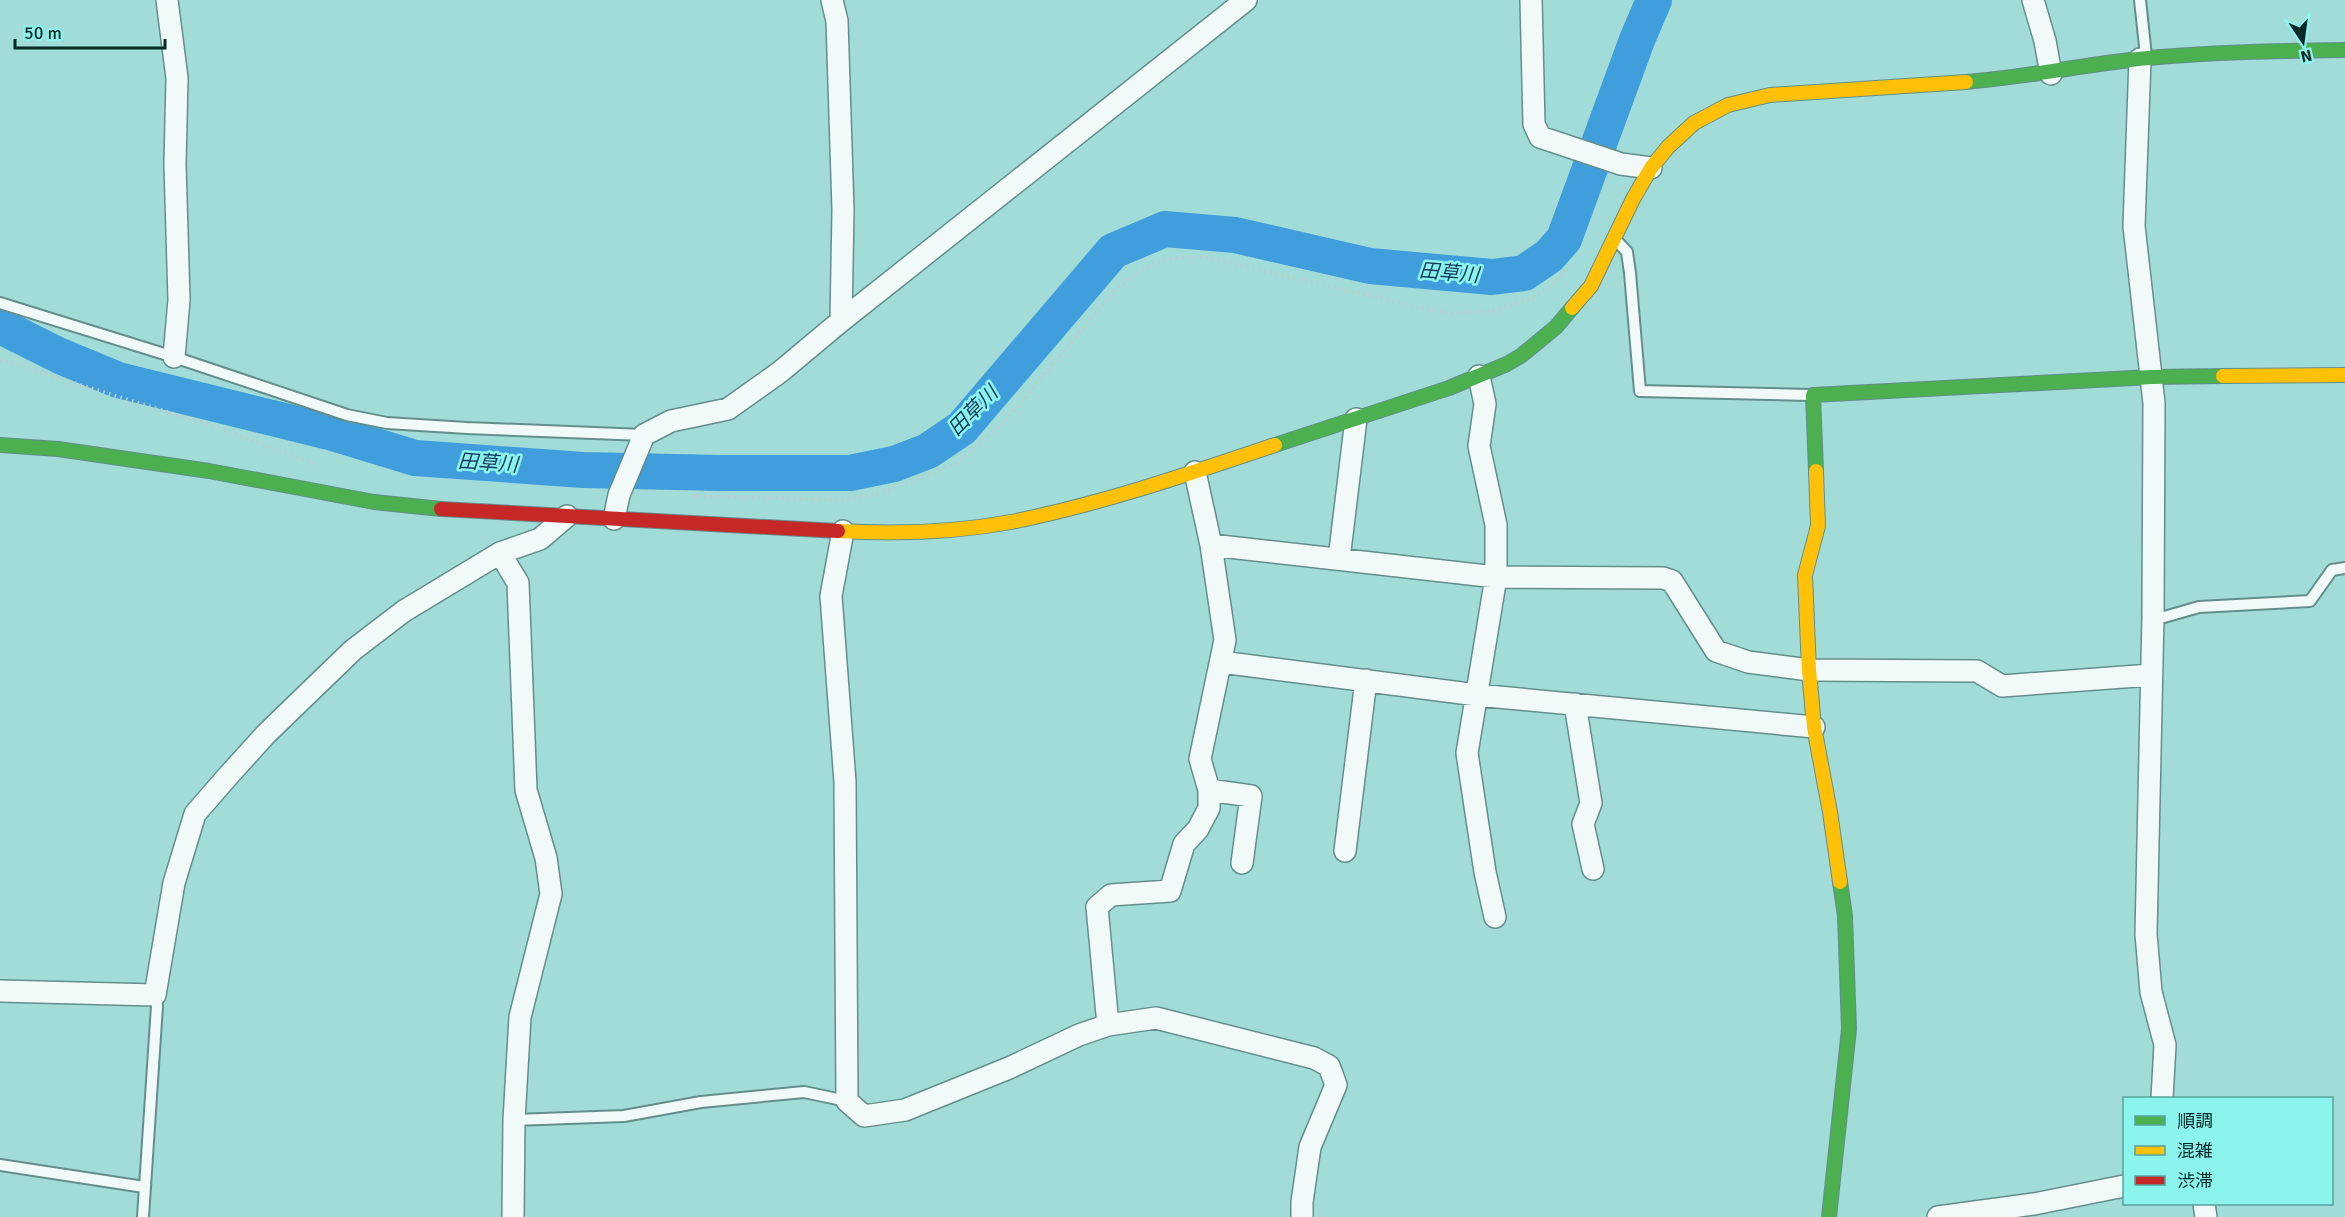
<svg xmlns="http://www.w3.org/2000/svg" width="2345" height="1217" font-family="Signika,'Noto Sans JP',sans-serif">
	<rect width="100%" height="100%" fill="#a2dcd8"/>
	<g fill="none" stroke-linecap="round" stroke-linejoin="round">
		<!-- river -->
		<path stroke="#419edc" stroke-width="36" d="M0 326 60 356 118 380 333 433 415 458 583 470 721 473H850L894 464 928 451 962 428 1113 251 1165 229 1235 235 1370 266 1492 277 1524 273 1549 256 1564 239 1637 40 1654 0"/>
		<defs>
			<path id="lane" d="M2140 0 2146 56
				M1616 240 1627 252 1630 273 1640 391 1811 395
				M0 303 174 357 347 415 387 423 467 428 644 435
				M2153 616 2164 617 2199 607 2310 601 2332 570 2345 568
				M514 1120 624 1116 701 1102 804 1092 847 1101
				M0 1165 144 1187
				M143 1217 157 1006 155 995"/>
			<path id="street" d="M167 0 177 78 175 164 179 300 174 357
				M832 0 837 21 843 210 841 321
				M1531 0 1534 124 1540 137 1621 164 1651 168
				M2033 0 2045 41 2051 74
				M2140 59 2134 226 2154 403 2153 616 2146 934 2151 992 2165 1045 2162 1098
				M1479 376 1485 404 1479 446 1496 525V577L1467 753 1485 872 1495 917
				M1195 472 1211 545 1225 640 1200 759 1209 790 1251 796 1242 863
				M614 519 619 495 644 435 671 421 728 409 780 372 841 321 1246 0
				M843 531 831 596 845 782 847 1101 864 1116 905 1110 1009 1068 1079 1035 1108 1025 1156 1018 1314 1058 1329 1066 1336 1085 1310 1147 1302 1202V1217
				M1211 545 1496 577 1663 578 1672 581 1716 651 1748 662 1809 670 1977 671 2002 686 2151 675
				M500 553 518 583 526 790 546 858 551 894 520 1017 514 1120 513 1217
				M1339 559 1356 419
				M1221 662 1477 695 1814 727
				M1575 704 1591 803 1583 824 1593 869
				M1345 851 1366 680
				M0 991 155 995 174 883 195 814 228 776 266 734 353 650 404 611 500 553 540 539 567 516
				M1108 1025 1097 907 1111 895 1170 891 1184 844 1198 829 1209 808V790
				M2204 1204 2206 1217
				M1938 1217 2034 1204 2124 1186"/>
			<path id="fast" d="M1966 82C2027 77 2087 64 2148 58 2213 52 2279 51 2345 50
				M0 445 58 449 209 471 374 502 441 509
				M1275 445 1449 388 1507 364 1522 355 1556 327 1572 308
				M1816 471 1813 395 2152 377 2223 376
				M1829 1217 1849 1029 1845 916 1840 882"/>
			<path id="slow" d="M1572 308 1591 286 1633 199 1651 168 1668 147 1694 123 1728 105 1770 95 1966 82
				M2223 376 2345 375
				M1816 471 1818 526 1805 575 1809 670 1814 727 1830 812 1840 882
				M838 531C893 534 957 532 1011 522 1101 504 1189 474 1275 445"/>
			<path id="jam" d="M441 509 838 531"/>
		</defs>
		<!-- lane casing -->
		<use href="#lane" stroke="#638e8c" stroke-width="14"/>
		<!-- street casing -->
		<use href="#street" stroke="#638e8c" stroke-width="24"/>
		<!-- fast casing -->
		<use href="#fast" stroke="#638e8c" stroke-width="16"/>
		<!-- slow casing -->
		<use href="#slow" stroke="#638e8c" stroke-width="16"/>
		<!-- jam casing -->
		<use href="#jam" stroke="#638e8c" stroke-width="16"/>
		<!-- path -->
		<path stroke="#bbccca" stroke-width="4" stroke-dasharray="1.5 4.5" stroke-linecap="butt" d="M0 360 216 427 315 464
			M692 496 844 500 880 493 957 463 1002 424 1116 289C1148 264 1162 256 1203 257L1449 314 1497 310 1532 298 1550 287 1573 264"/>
		<!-- lane -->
		<use href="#lane" stroke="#f1faf9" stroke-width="10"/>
		<!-- street -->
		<use href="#street" stroke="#f1faf9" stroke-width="21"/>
		<!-- fast -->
		<use href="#fast" stroke="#4caf50" stroke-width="14"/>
		<!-- slow -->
		<use href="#slow" stroke="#ffc107" stroke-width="14"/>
		<!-- jam -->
		<use href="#jam" stroke="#c62828" stroke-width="14"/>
	</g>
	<g text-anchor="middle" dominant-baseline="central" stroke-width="5" stroke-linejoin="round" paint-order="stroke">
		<!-- water labels -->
		<g font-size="20" font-style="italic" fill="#143a5f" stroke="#8af4ed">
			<text transform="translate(1449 273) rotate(5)">田草川</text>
			<text transform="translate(973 411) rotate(-45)">田草川</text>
			<text transform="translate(488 463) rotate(4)">田草川</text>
		</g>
	</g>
	<!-- legend -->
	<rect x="2123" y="1097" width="210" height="108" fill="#8af4ed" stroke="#55a39e" stroke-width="1.5"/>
	<rect x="2135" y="1116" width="30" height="9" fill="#4caf50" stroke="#55a39e" stroke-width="1.5"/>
	<text x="2177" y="1127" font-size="18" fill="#052927">順調</text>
	<rect x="2135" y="1146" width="30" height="9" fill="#ffc107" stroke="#55a39e" stroke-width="1.5"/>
	<text x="2177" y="1157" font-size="18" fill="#052927">混雑</text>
	<rect x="2135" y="1176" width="30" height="9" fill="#c62828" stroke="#55a39e" stroke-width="1.5"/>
	<text x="2177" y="1187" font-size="18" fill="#052927">渋滞</text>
	<!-- north arrow -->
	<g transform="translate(2303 42) rotate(167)" stroke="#8af4ed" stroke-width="4.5" paint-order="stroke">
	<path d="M0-4.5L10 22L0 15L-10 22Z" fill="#052927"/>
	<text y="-9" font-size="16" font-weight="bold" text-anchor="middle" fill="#052927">N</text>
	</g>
	<!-- scale -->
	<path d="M15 39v9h150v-9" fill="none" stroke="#052927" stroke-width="3"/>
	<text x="24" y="39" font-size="18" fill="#052927" stroke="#8af4ed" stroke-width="4.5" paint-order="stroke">50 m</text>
</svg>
